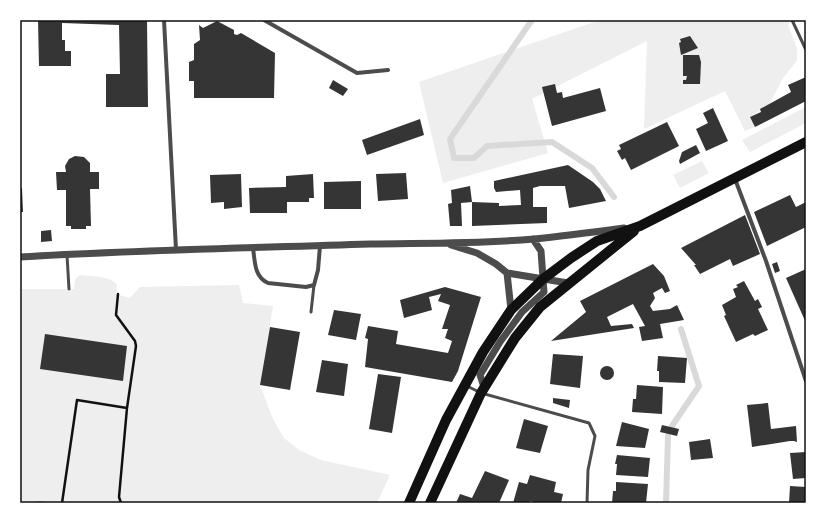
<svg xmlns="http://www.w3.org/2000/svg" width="826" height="523" font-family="'Source Sans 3',sans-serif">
	<rect width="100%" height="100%" fill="#fff"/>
	<!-- green -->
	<path fill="#eee" d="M600 20H792L788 25 797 48V61L783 78 769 105 750 117 755 127 745 131 725 91 644 129 647 41 532 99 548 153 443 183 419 82Z
		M806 107V123L750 152 742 140Z
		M702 161 709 173 680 188 673 175Z
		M80 275C90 276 112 276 117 285L116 294 130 298 140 287 239 285 243 303 273 306 260 385 273 419 284 438 299 450 321 460 390 475 377 503H20V289H74L75 280 78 276Z"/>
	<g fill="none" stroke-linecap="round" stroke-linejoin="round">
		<!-- stream -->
		<path stroke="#d9d9d9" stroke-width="6" d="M532 20 450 139 454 158H474L487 146 552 142 592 168 614 197
			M672 426 699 386 681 329
			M666 503 668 436"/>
	</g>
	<!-- building -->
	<path fill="#353535" d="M38 20H147L148 107H106V74H120L119 25 62 23V40H65V51H71V66H39Z
		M217 21 234 30V34L237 35 241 33 275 53 274 98H194V81H189V62L194 60V44L200 40 199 25 203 28Z
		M690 36 698 48 681 55 679 43 681 42 680 39Z
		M683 55H699L701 62 700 84H683V80H686L687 76H683Z
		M806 77V101L755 127 750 117 761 112 760 109 791 92 788 85Z
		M333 80 348 89 343 96 329 88Z
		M555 84 557 93 562 92 563 98 600 88 606 111 552 126 542 87Z
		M713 108 728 141 706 151 696 129 708 123 703 113Z
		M420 119 424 135 367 155 362 140Z
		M667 122 679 146 631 170 625 158 622 160 617 151 621 149 619 145Z
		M696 145 700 153 680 164 679 161 682 152Z
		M75 156 84 157 90 163V172H99V189H90L91 226H86V229H71V226H66V190H57L56 172H66L65 166 69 159Z
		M568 165 593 182 600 189 606 201 569 208 565 186H540L533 188V207H547V223L472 226V202L499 203V206L521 205 520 190 496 192 494 188V181Z
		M406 173 408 199 378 201 376 174Z
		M241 174 242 207 224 209V202L211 203 210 175Z
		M313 174 314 198H309V202H287V213H250L249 188 286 187V176Z
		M361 181V209H324V182Z
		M470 186 472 202 461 203 462 226H450L448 204 452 203 451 190Z
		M20 188H22L23 212H20Z
		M790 195 796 207 806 202V227L767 246 754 212Z
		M745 215 760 254 733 266 730 259 700 274 694 265H696L681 248Z
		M51 230 52 241 41 242V231Z
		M777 262 780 271 775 273 772 264Z
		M653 264 664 276 670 291 665 293 662 288 653 293 655 298 650 306 653 311 670 309 677 305 684 320 660 324 663 338 642 341 639 327 645 326 633 304 607 317 611 326 632 324 634 328 551 341 586 312 580 301Z
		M806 269V323L786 278Z
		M744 281 755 301 758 299 762 307 758 309 768 330 755 336 753 334 736 342 724 316 726 315 722 305 736 297 733 289 738 287 736 285Z
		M445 287 481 297 458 371 452 382 365 367 368 339 365 338 368 326 398 331 396 344 448 353 452 341 445 338 448 329H442L450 305 438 301 441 294 429 297 432 310 404 318 400 300Z
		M334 310 361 314 356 340 328 335Z
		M270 327 300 332 290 390 260 385Z
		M45 334 127 346 123 381 40 369Z
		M553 354 583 356 580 388 550 384Z
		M658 356 687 358 685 383 659 382V371H657Z
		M322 360 348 364 344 396 316 392Z
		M600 373a7 7 0 1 1 14 0a7 7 0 1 1-14 0Z
		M378 374 401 377 392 433 369 429Z
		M637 385 663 387 662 414 632 412 633 399H636Z
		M553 398 570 400 569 408 553 403Z
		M768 403 771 429 796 426 797 442 794 441H790L752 447 747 405Z
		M524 419 548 426 540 453 516 448Z
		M622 422 649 429 645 448 616 446Z
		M662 425 679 429 677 436 660 432Z
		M710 439 713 458 691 460 689 442Z
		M806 452V478L793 479 790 453Z
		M617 455 650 458 648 477 616 475 617 464H615Z
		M485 471 509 480 499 503H456L460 494 472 498Z
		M530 475 556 482 554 492 563 494 561 503H537L530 501 529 503H513L519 482 527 484Z
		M616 482 648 484 646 503H612L613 491H616Z
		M790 486 806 487V503H789Z"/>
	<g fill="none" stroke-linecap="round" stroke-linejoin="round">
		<!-- path -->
		<path stroke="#111" stroke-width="2.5" d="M118 294 116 315 135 341 136 346 127 408 119 497 121 503
			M36 503H44
			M62 503 77 400 127 408"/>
		<!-- service -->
		<path stroke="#4c4c4c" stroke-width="3" d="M792 20 806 50
			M67 255 69 289
			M311 312 314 285
			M467 386 481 393 589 423 595 436 588 470 587 503"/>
		<!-- minor -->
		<path stroke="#4c4c4c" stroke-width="4" d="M164 20 176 250
			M264 20 357 73 388 70
			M735 179 766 261 806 381
			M253 248C255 261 254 277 268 283L306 287 314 285 318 270 320 246"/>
		<!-- tertiary -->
		<path stroke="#4c4c4c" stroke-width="7" d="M451 245 477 253 496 264 507 273 568 283
			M20 257C136 250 253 248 370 244 424 243 479 244 534 239 564 236 594 232 624 228
			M507 273 511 310
			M484 387 480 375 500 342 522 312 544 292 541 251 533 239"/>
		<!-- primary -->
		<path stroke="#111" stroke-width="10" d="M409 503 446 420 483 352 511 310 543 279 571 258 597 241 640 226 806 142
			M430 503 481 393 515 338 540 307 634 231"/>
	</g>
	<!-- border -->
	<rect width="826" height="523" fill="none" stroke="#ffffff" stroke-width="42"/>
	<rect x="21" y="21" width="784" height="481" fill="none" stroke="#111" stroke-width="1.5"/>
</svg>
